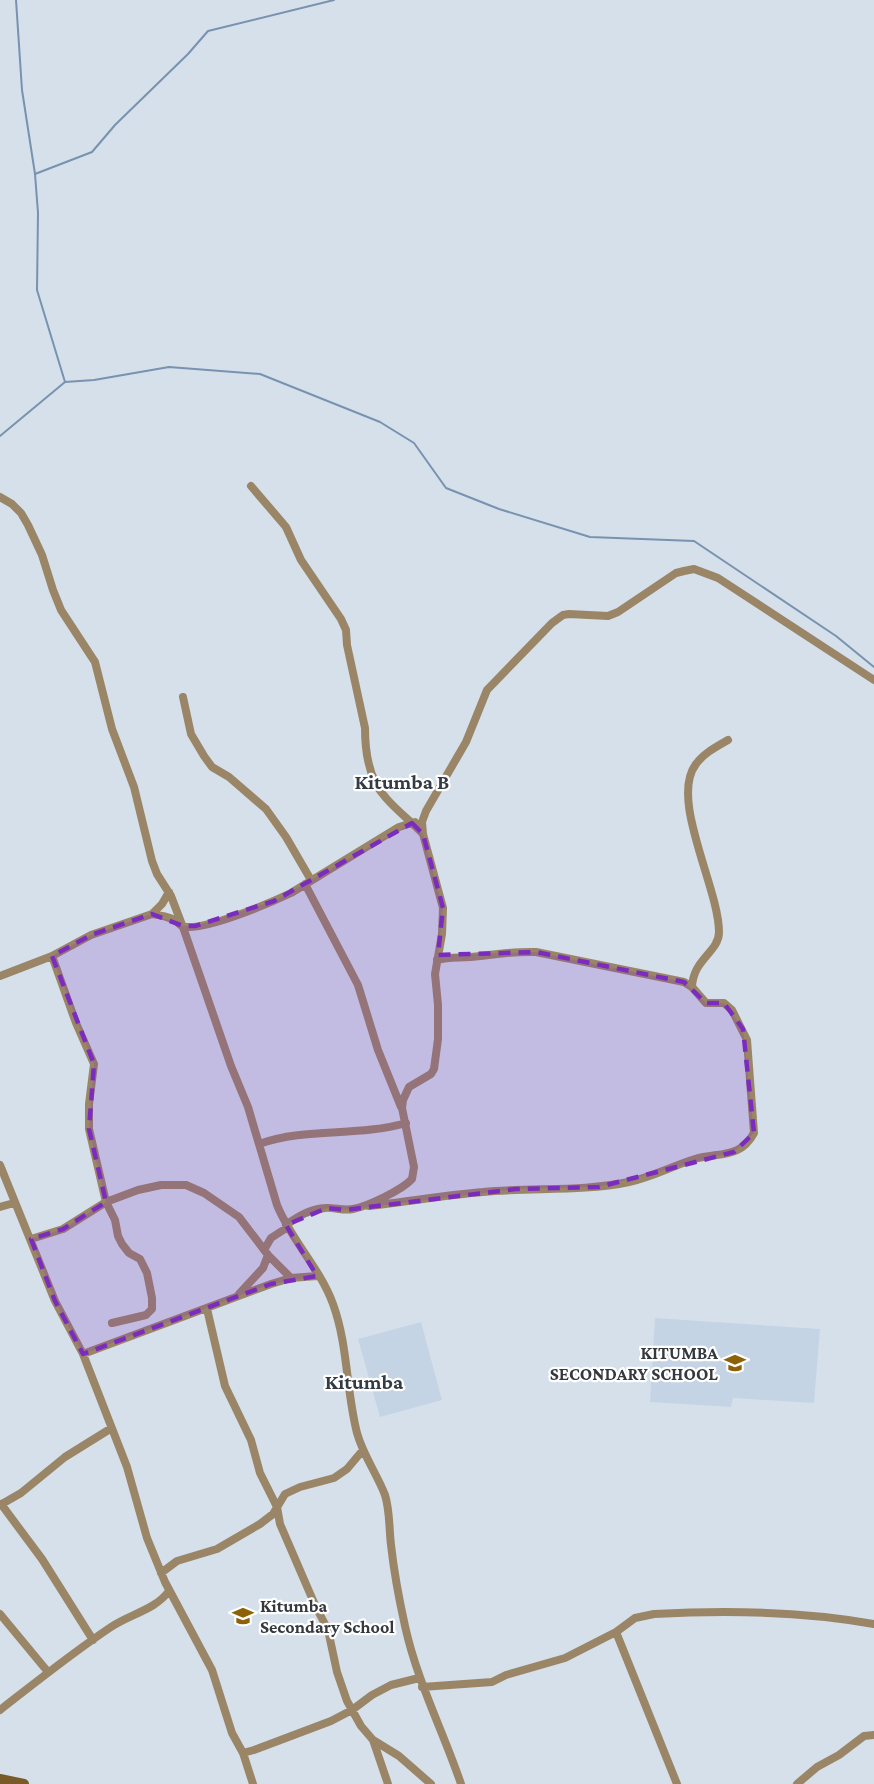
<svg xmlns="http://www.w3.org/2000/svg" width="874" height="1784" font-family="'Crimson Pro',serif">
	<rect width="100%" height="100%" fill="#d5e0eb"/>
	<!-- built -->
	<path fill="#c5d4e5" d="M655 1318 820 1329 814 1403 733 1398 731 1407 650 1402Z
		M421 1322 442 1400 380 1417 358 1339Z"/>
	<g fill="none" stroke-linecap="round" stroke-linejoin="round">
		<!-- stream -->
		<path stroke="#7892af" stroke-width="2" d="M16 0 22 90 35 174
			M334 0 208 31 188 54 115 125 92 152 35 174 38 213 37 290 65 382 94 380 169 367 260 374 380 422 414 443 446 488 499 509 590 537 694 541 836 636 874 667
			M0 436 65 382"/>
		<!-- street -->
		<path stroke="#9a8667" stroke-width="8" d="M251 486 286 527 301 560 341 619 346 630 347 645 365 728C365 752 369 780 386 798 397 811 411 821 423 834
			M0 497 12 504 21 513 28 525 42 555 53 590 61 610 95 662 112 729 134 787 152 861 157 874 171 896 184 930 231 1066 248 1107 277 1205C291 1240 320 1268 333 1304 348 1345 346 1390 357 1433 363 1455 377 1474 385 1495 390 1511 389 1529 391 1545 394 1572 399 1599 405 1626 417 1681 443 1731 461 1784
			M183 697 191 734 204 756 212 767 229 777 266 809 286 837 311 880
			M305 884 358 985 378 1050 401 1107
			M152 914C159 915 168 917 175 920 178 922 179 925 182 926 201 933 272 902 291 893L399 827 415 822
			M52 956 76 1023 94 1064 89 1104V1129L106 1202 115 1220 118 1236 122 1244 129 1253 140 1259 147 1273 152 1298V1309L146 1315 112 1323
			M0 976 52 956 91 935 152 914 162 904 169 892
			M692 987C693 959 719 952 719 932 719 888 669 799 696 764 704 753 716 747 728 740
			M259 1144C306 1127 358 1137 406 1123
			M0 1165 55 1301 83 1354 127 1467 147 1538 165 1582 212 1670 232 1733 243 1753 253 1784
			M369 1206C407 1202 445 1195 483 1192 532 1187 581 1192 629 1182 652 1177 672 1166 695 1159 719 1152 740 1159 754 1133L747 1040 732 1010 724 1003H706L692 987 684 982 536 952C513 951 492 955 470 957 458 958 449 957 437 960
			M0 1207 14 1203
			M286 1225C298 1216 310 1209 325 1208 334 1207 343 1211 353 1209 368 1206 402 1190 412 1179L414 1167 402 1108 403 1100 409 1087 431 1074 434 1069 438 1039V1005L435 974 442 934 443 908 423 834 422 822 426 811 466 742 487 690 552 623 563 615 569 614 608 616 618 612 676 573 684 571 694 569 718 578 874 680
			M31 1239 63 1229 106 1202 138 1190 161 1185H186L204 1193 239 1217 268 1255 291 1278
			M264 1250 271 1238 288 1227
			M239 1294 263 1268 268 1255
			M207 1309 225 1386 251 1440 260 1473 277 1507 280 1524 315 1605 328 1630 337 1672 347 1701 361 1726 373 1740 399 1756 431 1784
			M83 1354 271 1284 291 1278 317 1276
			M1 1504 42 1559 93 1640
			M0 1505 21 1493 65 1457 110 1429
			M161 1573 177 1561 217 1549 260 1524 273 1514 285 1494 300 1487 334 1478 347 1469 363 1450
			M0 1614 48 1672
			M616 1632 677 1784
			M422 1687 492 1682 506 1675 565 1658 616 1632 635 1618 654 1614C727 1610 802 1611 874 1624
			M0 1710C36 1682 72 1653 111 1627 130 1614 155 1610 169 1591
			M373 1740 388 1784
			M243 1753 254 1750 331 1721 352 1710 372 1695 391 1685 419 1678
			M797 1784 817 1767 839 1755 864 1736 874 1735"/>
		<!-- secondary -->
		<path stroke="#795b2a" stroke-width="10" d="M0 1779 24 1784"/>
	</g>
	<!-- marked area -->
	<path fill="#7b2cbf" fill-opacity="0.2" stroke="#7b2cbf" stroke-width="4.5" stroke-dasharray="12 8" stroke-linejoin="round" d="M412 823 423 834 443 908 438 955 536 952 684 982 706 1003H724L743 1029 754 1133 734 1152 599 1187 516 1189 345 1210 327 1208 286 1225 317 1276 271 1284 83 1354 55 1301 31 1239 63 1229 106 1202 89 1129 94 1064 52 956 91 935 152 914 183 926H195L274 901Z"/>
	<!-- icons -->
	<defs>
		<symbol id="school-bare" viewBox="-9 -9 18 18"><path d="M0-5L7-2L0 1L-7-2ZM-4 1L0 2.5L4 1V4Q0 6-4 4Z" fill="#8d6207" stroke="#fff" stroke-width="2.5" paint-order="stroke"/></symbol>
	</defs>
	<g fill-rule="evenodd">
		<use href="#school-bare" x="720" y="1348" width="30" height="30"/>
		<use href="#school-bare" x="228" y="1601" width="30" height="30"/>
	</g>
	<g text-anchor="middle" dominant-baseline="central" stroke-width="4.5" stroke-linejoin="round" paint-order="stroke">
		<!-- poi labels -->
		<g font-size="18" font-weight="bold" fill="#35393e" stroke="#fff" text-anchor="end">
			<text x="718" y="1353">KITUMBA<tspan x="718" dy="21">SECONDARY SCHOOL</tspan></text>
			<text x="260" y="1606" text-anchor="start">Kitumba<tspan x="260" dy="21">Secondary School</tspan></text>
		</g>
		<!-- quarter labels -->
		<g font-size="21" font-weight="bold" fill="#333b45" stroke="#fff">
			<text x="402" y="782">Kitumba B</text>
			<text x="364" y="1382">Kitumba</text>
		</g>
	</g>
</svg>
